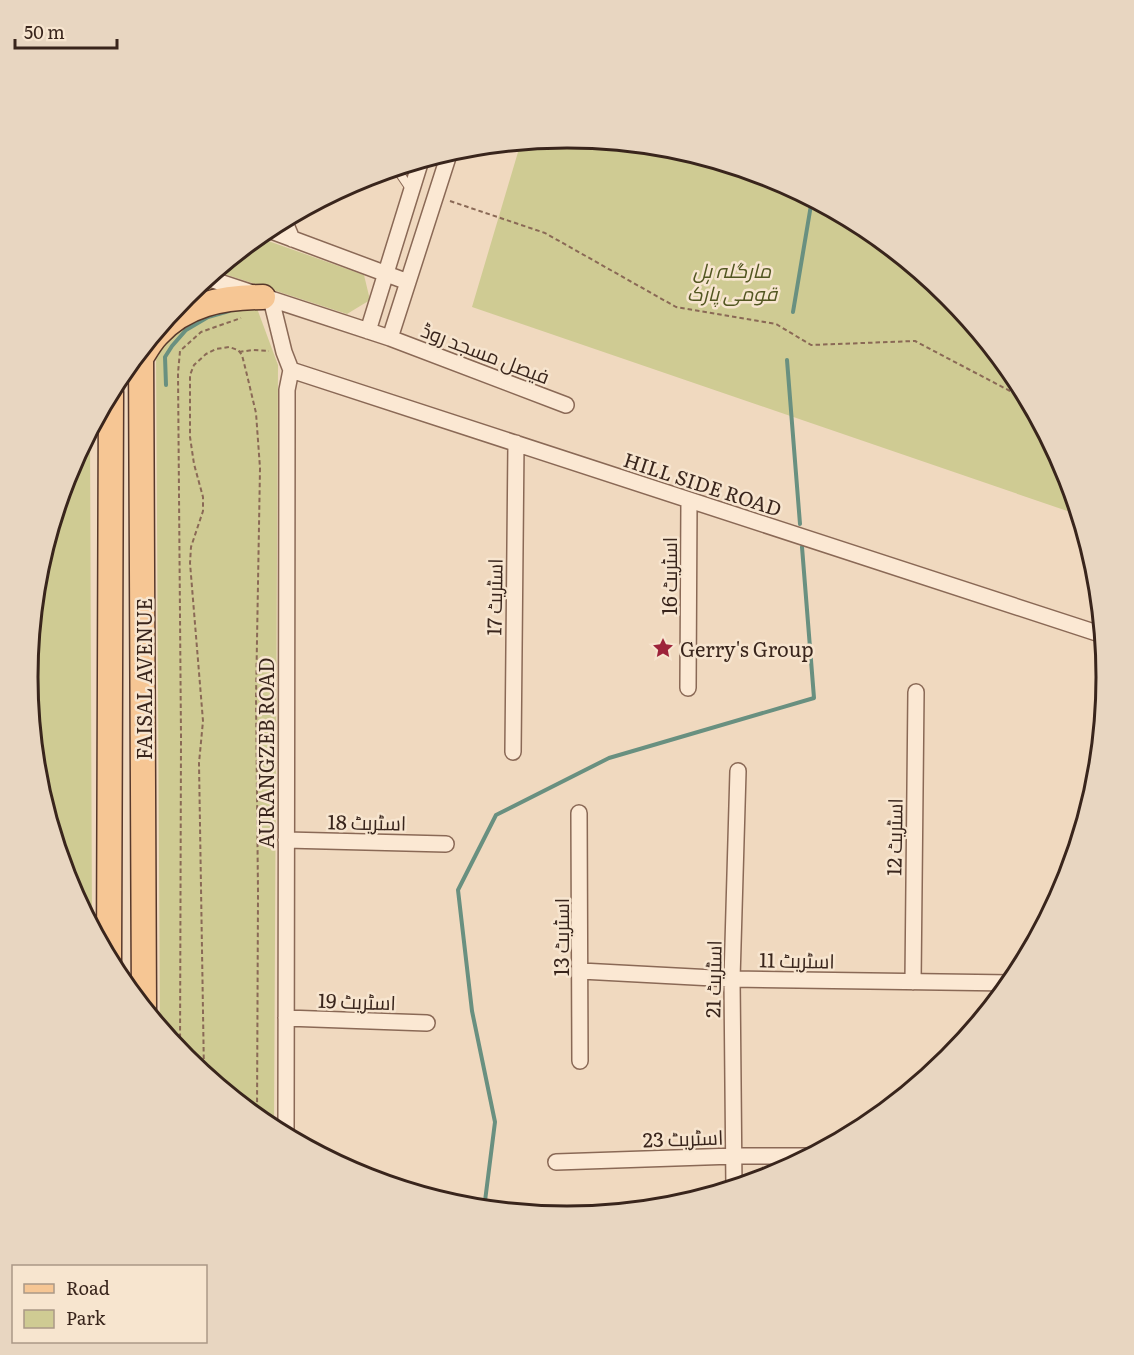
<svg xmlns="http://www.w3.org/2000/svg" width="1134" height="1355" font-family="Literata,Cairo,serif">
	<rect width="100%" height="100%" fill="#f0d9bf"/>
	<!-- green -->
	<path fill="#cfcb93" d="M567 138 673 148 774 179 867 229 949 296 1016 378 1066 471 1079 515 472 307 521 142Z
		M257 237 364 275 370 300 347 314 215 271Z
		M201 283 227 291 168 317 185 295Z
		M255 303 278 365 274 1130 185 1059 160 1028 156 351 183 322Z
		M90 430 92 928 68 884 37 783 27 678 37 572 68 471Z"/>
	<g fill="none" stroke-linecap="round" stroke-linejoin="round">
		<!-- stream -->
		<path stroke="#699080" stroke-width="4" d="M793 312 812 199
			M787 360 800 524
			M166 385 165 357 172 346 186 330 208 317 229 311
			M484 1209 495 1122 472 1011 458 890 496 815 609 758 814 698 802 547"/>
		<defs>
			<path id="lane" d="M396 168 411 190"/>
			<path id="street" d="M284 220 292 239
				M266 229 408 282
				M207 278 390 338 566 405
				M271 299 284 352 291 370
				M368 331 421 160
				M390 338 450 151
				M291 370 1103 635
				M688 688 689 500
				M513 752 516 443
				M579 813 580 1061
				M286 840 446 844
				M581 971 732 979 1012 983
				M913 982 916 692
				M286 1018 427 1023
				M286 1137 287 413V390L291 370
				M556 1162 734 1156H811
				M734 1188 732 979 738 771"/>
			<path id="primary" d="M141 349 144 1009
				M141 358C146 350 151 341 157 335 185 304 223 297 263 297
				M109 961 111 392"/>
		</defs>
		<!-- lane casing -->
		<use href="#lane" stroke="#8a6956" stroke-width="10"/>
		<!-- street casing -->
		<use href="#street" stroke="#8a6956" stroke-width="18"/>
		<!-- primary casing -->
		<use href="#primary" stroke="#57382b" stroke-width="27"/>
		<!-- path -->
		<path stroke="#8a6956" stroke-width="2" stroke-dasharray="4.5 3" stroke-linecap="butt" d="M450 201 545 233 676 307 776 324 811 345 915 341 1029 401
			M239 352 253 350 269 351
			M180 1053 181 737 178 373 180 351 201 332 241 318
			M204 1074 199 763 203 721 190 563 191 547 203 511V497L194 464 190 437V375L194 365 206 354 216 349 229 347 238 350 242 355 247 375 256 413 260 468 256 698 258 893 257 1118"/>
		<!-- lane -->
		<use href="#lane" stroke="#fbe8d3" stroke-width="8"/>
		<!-- street -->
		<use href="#street" stroke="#fbe8d3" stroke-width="15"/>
		<!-- primary -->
		<use href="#primary" stroke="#f6c694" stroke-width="24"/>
	</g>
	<!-- icons -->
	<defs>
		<symbol id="sight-bare" viewBox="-9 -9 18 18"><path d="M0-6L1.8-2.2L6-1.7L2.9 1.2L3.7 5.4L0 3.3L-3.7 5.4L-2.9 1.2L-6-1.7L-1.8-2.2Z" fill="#9d233a" stroke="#f7e5cf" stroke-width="2.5" paint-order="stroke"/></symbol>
	</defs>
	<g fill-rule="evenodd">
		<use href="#sight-bare" x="648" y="633" width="30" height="30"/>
	</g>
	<g text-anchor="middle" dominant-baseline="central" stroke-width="5" stroke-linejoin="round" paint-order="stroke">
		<!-- park labels -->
		<g font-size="20" font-style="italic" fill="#525621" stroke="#f7e5cf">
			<text x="732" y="269">مارگلہ ہل<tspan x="732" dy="23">قومی پارک</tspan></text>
		</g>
		<!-- street labels -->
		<g font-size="20" fill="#39251c" stroke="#f7e5cf">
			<text transform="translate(486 352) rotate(21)">فیصل مسجد روڈ</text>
			<text transform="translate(703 483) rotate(18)">HILL SIDE ROAD</text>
			<text transform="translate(668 576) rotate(-90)">اسٹریٹ 16</text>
			<text transform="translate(493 597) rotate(-89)">اسٹریٹ 17</text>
			<text transform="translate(143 679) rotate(-90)">FAISAL AVENUE</text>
			<text transform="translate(265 753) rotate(-90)">AURANGZEB ROAD</text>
			<text transform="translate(367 821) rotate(1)">اسٹریٹ 18</text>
			<text transform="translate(893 837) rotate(-89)">اسٹریٹ 12</text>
			<text transform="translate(560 937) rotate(-90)">اسٹریٹ 13</text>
			<text transform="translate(797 959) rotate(1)">اسٹریٹ 11</text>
			<text transform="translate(712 979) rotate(-89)">اسٹریٹ 21</text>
			<text transform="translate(357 1000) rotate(2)">اسٹریٹ 19</text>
			<text transform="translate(683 1137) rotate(-2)">اسٹریٹ 23</text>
		</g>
		<!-- poi labels -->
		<g font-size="20" fill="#39251c" stroke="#f7e5cf" text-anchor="start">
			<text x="680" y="648">Gerry's Group</text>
		</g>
	</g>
	<!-- crop -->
	<path d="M0 0H1134V1355H0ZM38 677a529 529 0 1 1 1058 0a529 529 0 1 1-1058 0Z" fill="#e8d6c1" fill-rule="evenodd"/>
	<path fill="none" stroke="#39251c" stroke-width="3" d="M38 677a529 529 0 1 1 1058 0a529 529 0 1 1-1058 0Z"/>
	<!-- legend -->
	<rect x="12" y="1265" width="195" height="78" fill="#f7e5cf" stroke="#ab9887" stroke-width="1.5"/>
	<rect x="24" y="1284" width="30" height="9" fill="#f6c694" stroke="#ab9887" stroke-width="1.5"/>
	<text x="66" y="1295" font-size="18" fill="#39251c">Road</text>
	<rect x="24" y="1310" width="30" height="18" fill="#cfcb93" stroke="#ab9887" stroke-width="1.5"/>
	<text x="66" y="1325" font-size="18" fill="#39251c">Park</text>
	<!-- scale -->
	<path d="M15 39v9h102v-9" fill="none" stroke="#39251c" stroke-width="3"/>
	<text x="24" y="39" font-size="18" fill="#39251c" stroke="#f7e5cf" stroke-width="4.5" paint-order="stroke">50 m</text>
</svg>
